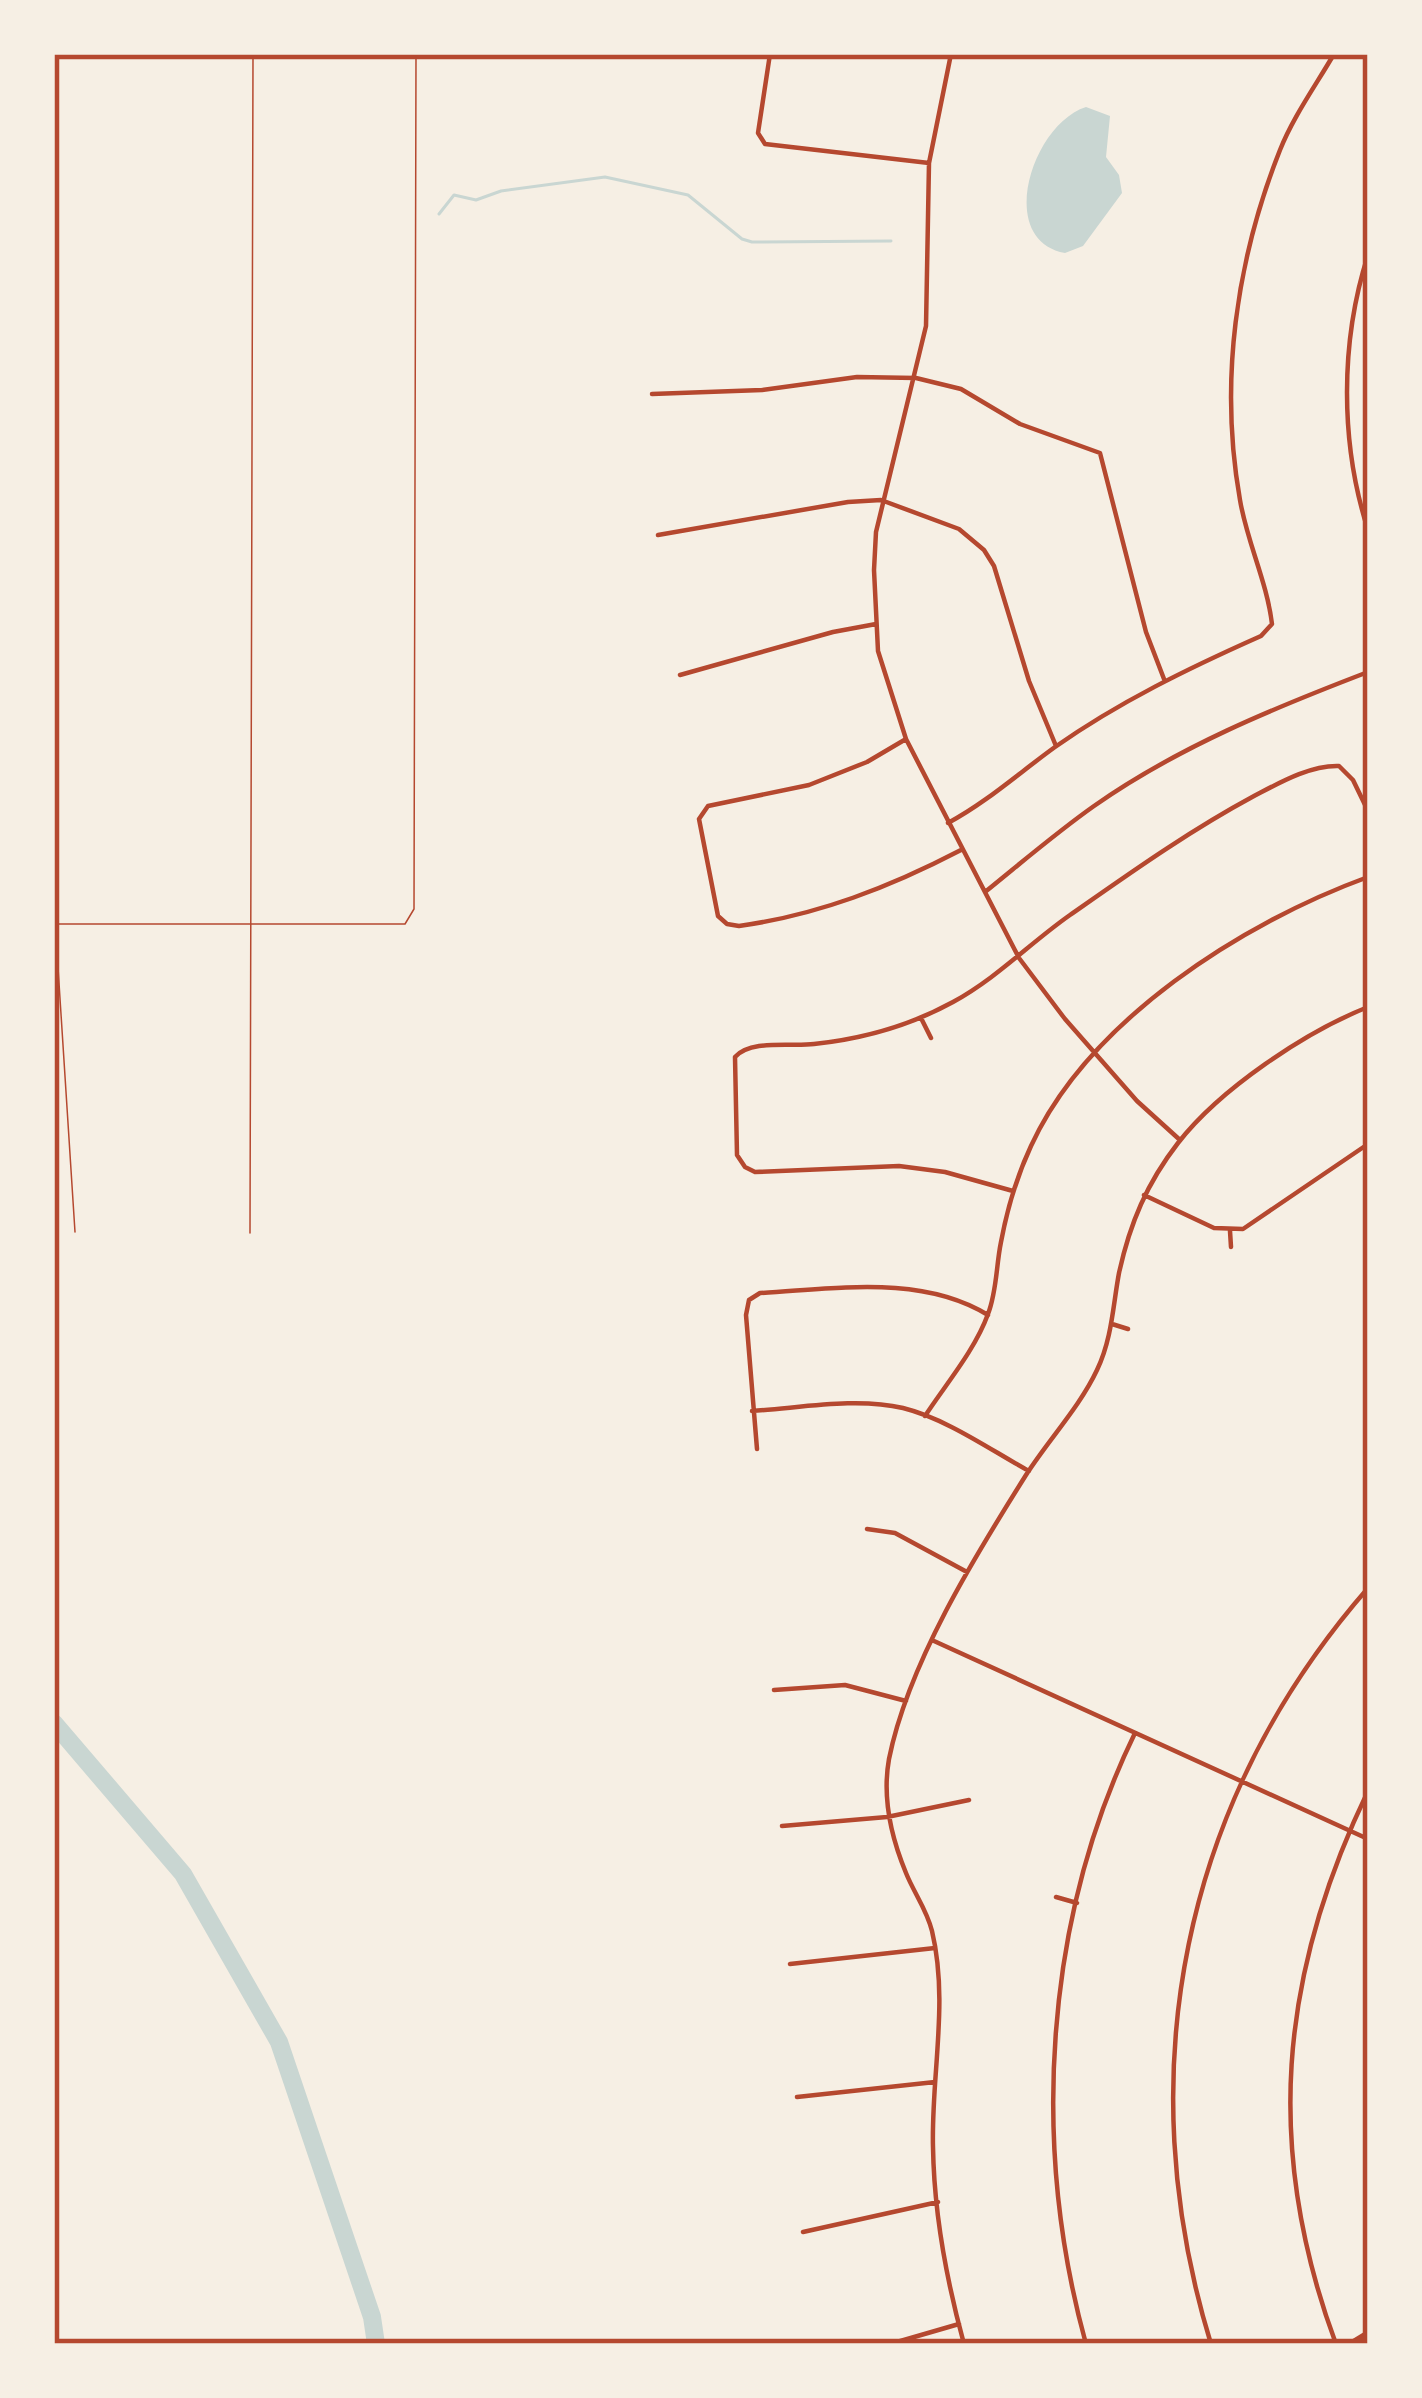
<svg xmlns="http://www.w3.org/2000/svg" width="1422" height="2398" font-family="'Work Sans',sans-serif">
	<rect width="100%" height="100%" fill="#f6efe4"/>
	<!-- water -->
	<path fill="#c9d6d2" d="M1086 107 1110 116 1106 157 1119 175 1122 193 1083 246 1065 253C995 240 1032 124 1086 107Z"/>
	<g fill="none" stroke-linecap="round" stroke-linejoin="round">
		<!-- stream -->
		<path stroke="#c9d6d2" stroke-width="3" d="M439 214 454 195 476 200 501 191 605 177 688 195 742 239 752 242 891 241"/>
		<!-- river -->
		<path stroke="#c9d6d2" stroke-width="18" d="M54 1723 183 1874 279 2042 372 2317 376 2344"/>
		<!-- service -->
		<path stroke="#b5482f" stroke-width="1.5" d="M54 905 75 1232
			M54 924H405L414 909 416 54
			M250 1233 253 54"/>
		<!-- minor -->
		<path stroke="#b5482f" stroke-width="4.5" d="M770 54 758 133 765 144 929 163
			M951 54 929 163 926 326 876 532 874 570 878 651 906 739 1019 958 1065 1019 1137 1101 1180 1140
			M1368 255C1340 342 1340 443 1368 530
			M652 394 762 390 857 377 916 378 961 389 1020 424 1100 453 1146 632 1164 679
			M658 535 848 502 881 500 959 529 984 550 994 566 1029 681 1056 746
			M680 675 833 632 876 624
			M906 739 867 762 809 785 708 806 699 819 718 916 727 924 739 926C818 915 890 887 961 850
			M948 823C987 802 1019 773 1055 747 1119 702 1189 668 1261 636L1272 624C1267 582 1247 542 1240 500 1219 382 1236 261 1280 150 1293 117 1316 85 1334 54
			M985 892C1021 863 1057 832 1094 806 1178 747 1274 708 1368 672
			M921 1018 931 1038
			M1013 1191 945 1172 899 1166 755 1172 745 1167 737 1155 735 1057C751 1039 791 1047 814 1044 862 1039 911 1025 953 1002 997 978 1030 943 1070 915 1130 873 1189 831 1254 796 1279 783 1310 765 1339 766L1353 780 1368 811
			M1144 1195 1214 1228 1243 1229 1368 1144
			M1230 1231 1231 1247
			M1112 1324 1128 1329
			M752 1411C800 1408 856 1397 903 1408 947 1419 989 1449 1029 1471
			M925 1416C946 1384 975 1350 988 1314 997 1291 996 1266 1001 1242 1007 1210 1017 1176 1031 1146 1089 1020 1242 923 1368 877
			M757 1449 746 1315 749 1300 760 1293C835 1289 921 1274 988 1315
			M867 1529 895 1533 967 1572
			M934 1641 1368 1839
			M774 1690 845 1685 906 1701
			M782 1826 887 1817 969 1800
			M1056 1897 1077 1903
			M790 1964 935 1948
			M797 2097 935 2082
			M803 2232 938 2202
			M890 2344 959 2324
			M964 2344C947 2282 934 2212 933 2147 931 2076 949 2002 932 1931 927 1910 914 1893 906 1873 891 1837 882 1798 889 1759 908 1664 975 1556 1026 1475 1049 1439 1079 1408 1097 1370 1112 1339 1113 1305 1119 1273 1130 1223 1147 1183 1178 1143 1220 1089 1305 1032 1368 1007
			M1086 2344C1031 2145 1044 1920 1135 1733
			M1211 2344C1128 2074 1182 1801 1368 1588
			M1336 2344C1264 2150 1279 1976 1368 1791"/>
		<!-- tertiary -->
		<path stroke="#b5482f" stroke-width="6" d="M1350 2344 1368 2333"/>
	</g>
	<!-- border -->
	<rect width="1422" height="2398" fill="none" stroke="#f6efe4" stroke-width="114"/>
	<rect x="57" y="57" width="1308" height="2284" fill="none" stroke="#b5482f" stroke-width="4.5"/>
</svg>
